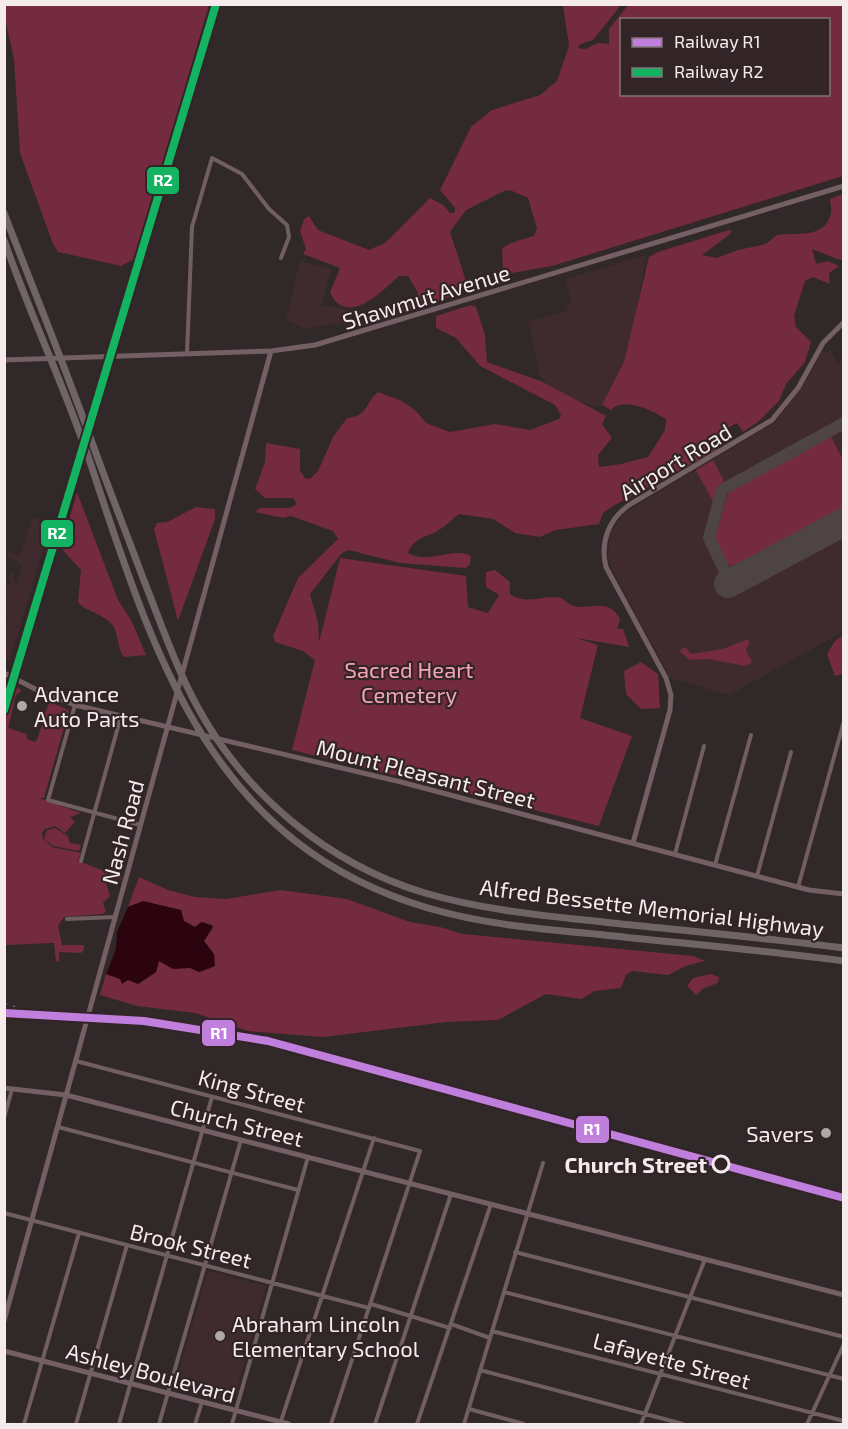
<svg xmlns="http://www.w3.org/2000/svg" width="848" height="1429" font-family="'Exo 2',sans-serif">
	<rect width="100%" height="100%" fill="#302829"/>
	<!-- built -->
	<path fill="#3f2b2e" d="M646 255 634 325 614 401 599 408 551 391 540 376 528 322 568 310 566 306 571 304 566 279Z
		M300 261 331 269 322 305 351 310 354 325 345 326 344 323 304 328 286 320Z
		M823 348 825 353 831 350 838 363 843 360V632L729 695 670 678 611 567 608 556 610 533 622 516 631 509 775 422 808 378Z
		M32 517 51 523 10 660 5 659V627L8 616 5 614V585L10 586 11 582 8 576 14 572V582L17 583 22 566 17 564 18 561 7 557 9 552 20 555Z
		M208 1271 266 1286 233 1402 174 1387Z"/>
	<!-- green -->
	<path fill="#742b3f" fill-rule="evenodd" d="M4 5H209L136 258 121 266 58 252 53 244 20 153 14 59 5 19Z
		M563 5H621L593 40 580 44 578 48 585 49 598 43 609 44V29L628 5H843V176L552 266 512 273 503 269 502 249C509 242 524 239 534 236L537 229 528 198 510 190 504 191 466 210 450 232 467 284 464 292 381 320 369 315 370 312 375 308 393 310 416 298 418 293 408 276H399C383 290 348 328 330 293L340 268 303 254 306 249 300 231 304 219 309 216 318 230 369 250 385 243 430 198 443 205 450 213H454L455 208 440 190 471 127 492 110 540 95 557 81 569 46ZM622 20H828V94H622Z
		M843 194V261L812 249 816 264 828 261 839 266 829 273 830 284 813 277 805 281 794 316 796 327 811 342 805 362 786 384 779 401 758 422 743 432 737 423 721 432 723 442 717 450 613 506 603 513 599 524 556 530 540 537 515 533 493 519 459 514C452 519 446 526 439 530 426 538 414 537 408 553 427 565 455 546 471 556L470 565 465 568 400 563 349 550 342 553 310 594 318 622 319 642 340 558 466 576 468 607 488 613 499 595 486 587V572L495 570 510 582V594C526 605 539 596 557 597 565 598 570 607 578 607 595 607 610 600 620 619L617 629H623L629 647 576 638 598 645 580 718 632 736 599 826 292 750 315 660 303 651 275 642 273 636 298 578 338 539 333 531 291 516 283 518 255 512 260 508H290L297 504 293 498H265L255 489 265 462 266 443 300 449V470L305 478 310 479 318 471 333 437 347 418C369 416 365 402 378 392L402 401 416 411 426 423 450 432 495 424 530 430 559 419 561 415 555 405 480 366 456 338 436 328V316L471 305 476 307 485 335 487 362 543 382 606 416 602 424 612 438 598 455 599 467 621 464 648 457 665 430 666 419C652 411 625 396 611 410L602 405 624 362 649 257 658 252 729 230 732 231 729 235 702 255 717 258 738 250 766 244 777 235C795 232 825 240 831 213 832 208 830 203 830 199Z
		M830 435 843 460V513L742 569 735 570 724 559 715 538 728 493Z
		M713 460 724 481 713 502 696 470Z
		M77 492 118 600 131 620 146 655 124 657C117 648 119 635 113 626 104 613 87 613 78 602L81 570 61 548Z
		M196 507 215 509V519L178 621 154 529 157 523 167 522Z
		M843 635V674L835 676 827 654 834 642Z
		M748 639 750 642 746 650 752 662 745 666 709 659 690 660 680 652 682 648H686L691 654 723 649Z
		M641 662 658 674 660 708 641 709 626 694 624 671Z
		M16 686 22 691 16 695 8 728 27 734V739L34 742 37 740 49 702 69 710 44 798H39L81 813 70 817 75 822 65 833 55 826 45 829 42 833 43 839 52 847 81 853 78 861 123 878 106 882 110 896 103 903 106 911 103 914 64 917 58 926 62 945H84V950L81 953 59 952V962L56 961 54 943 6 945 4 720Z
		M55 828 68 836 70 843 81 845 79 851 53 846 44 839 47 830Z
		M139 877 168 890 195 897 226 899 281 890 347 899 410 922 440 927 463 934 693 956 705 961 686 966 668 975 632 971 626 975 621 988 595 991 581 999 546 994 498 1020 447 1022 323 1037 248 1031 195 1013 137 1006 100 995 106 974 140 983 156 972 158 961 165 962 169 967 190 968 199 972 213 967 212 951 204 941 213 928 212 925 201 922 195 927 184 921 181 910C161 907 148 899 128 907Z
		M711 974 719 977 718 983 704 988 696 995 687 986 693 978Z"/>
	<!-- water -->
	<path fill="#2c0410" d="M143 901 181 910 184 921 195 927 202 922 213 926 204 941 214 954 215 966 199 972 190 968 173 969 159 961 156 972 138 984 128 980 122 984 120 979 106 974 116 949 117 932 128 907Z"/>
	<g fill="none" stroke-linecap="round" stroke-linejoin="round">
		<!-- taxiway -->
		<path stroke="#4e4446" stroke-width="12" d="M731 583 709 538 722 490 844 423"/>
		<!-- runway -->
		<path stroke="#4e4446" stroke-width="28" d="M728 584 844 522"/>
		<!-- street -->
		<path stroke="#705e60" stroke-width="4" d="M187 354 192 227 212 158 242 174 269 209 287 225 289 237 281 258
			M75 705 48 800 140 825
			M675 854 704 746
			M81 861 121 716
			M715 865 751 735
			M757 876 791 752
			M798 887 844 721
			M67 919 115 917
			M76 1061 420 1151 331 1424
			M4 1118 12 1089
			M58 1127 298 1190
			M4 1213 369 1308
			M515 1252 844 1337
			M504 1292 844 1379
			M371 1304 450 1328
			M451 1324 490 1338
			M492 1331 844 1421
			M480 1370 683 1424
			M469 1409 524 1424
			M24 1424 79 1233
			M76 1424 127 1245
			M119 1424 212 1097
			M159 1424 241 1140
			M195 1424 202 1402
			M232 1424 308 1157
			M280 1424 374 1138
			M375 1424 451 1194
			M417 1424 491 1204
			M464 1424 543 1163
			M641 1424 705 1259
			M807 1424 844 1344"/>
		<!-- secondary -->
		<path stroke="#735f64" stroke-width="5" d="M4 360 271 351 315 345 844 186
			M4 673 39 691 75 705 401 782 809 890 844 894
			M633 843 670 710 671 695 666 678 606 567C600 543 608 520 629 505L772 420 798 388 823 343 844 322
			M4 1088 66 1095 844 1295
			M4 1321 271 351
			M4 1351 289 1424"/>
		<!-- highway -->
		<path stroke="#716466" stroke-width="7" d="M4 213C34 291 66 369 94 448 110 492 127 535 143 578 160 621 175 665 197 706 245 795 328 864 425 893 486 911 549 916 612 923 689 931 766 938 844 948
			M4 240C30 315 65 387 90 462 154 655 210 844 428 908 482 924 539 929 595 934 678 943 761 950 844 961"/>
		<!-- rail -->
		<path stroke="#6d6164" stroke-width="1.5" stroke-dasharray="3 6" stroke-linecap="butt" d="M4 710 216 4
			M4 1003 28 1011 63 1016
			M4 1015H28"/>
		<defs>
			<path id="rail-1" d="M4 1013 144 1021 268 1041 844 1198"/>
			<path id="rail-2" d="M4 710 216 4"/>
		</defs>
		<!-- rail-1 casing -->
		<use href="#rail-1" stroke="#332527" stroke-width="12"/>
		<!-- rail-2 casing -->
		<use href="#rail-2" stroke="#332527" stroke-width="12"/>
		<!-- rail-1 -->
		<use href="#rail-1" stroke="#c07fdc" stroke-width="8"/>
		<!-- rail-2 -->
		<use href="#rail-2" stroke="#13b361" stroke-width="8"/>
	</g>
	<!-- markers -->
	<g fill="#b0a7a8" stroke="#332527" stroke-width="2">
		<circle cx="22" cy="706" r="6"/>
		<circle cx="826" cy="1133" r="6"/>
		<circle cx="220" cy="1336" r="6"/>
	</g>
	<circle fill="#332527" stroke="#f5ebed" stroke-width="3" cx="721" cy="1164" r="8"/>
	<g text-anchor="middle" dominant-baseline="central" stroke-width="4.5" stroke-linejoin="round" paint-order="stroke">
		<!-- street labels -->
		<g font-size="22" fill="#f5ebed" stroke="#332527">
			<text transform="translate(426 296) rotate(-17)">Shawmut Avenue</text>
			<text transform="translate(675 461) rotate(-31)">Airport Road</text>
			<text transform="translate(426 773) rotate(14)">Mount Pleasant Street</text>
			<text transform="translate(122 832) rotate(-75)">Nash Road</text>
			<text transform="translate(652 907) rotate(7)">Alfred Bessette Memorial Highway</text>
			<text transform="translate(252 1090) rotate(15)">King Street</text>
			<text transform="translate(237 1122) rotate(14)">Church Street</text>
			<text transform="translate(191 1245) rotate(14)">Brook Street</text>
			<text transform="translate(672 1360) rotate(15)">Lafayette Street</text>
			<text transform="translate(151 1372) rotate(15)">Ashley Boulevard</text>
		</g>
		<!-- park labels -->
		<g font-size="22" fill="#f4a5b4" stroke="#332527">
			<text x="409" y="669">Sacred Heart<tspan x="409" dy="25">Cemetery</tspan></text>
		</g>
		<!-- poi labels -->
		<g font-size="22" fill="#f5ebed" stroke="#332527" text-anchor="start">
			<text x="34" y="693">Advance<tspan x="34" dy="25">Auto Parts</tspan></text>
			<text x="814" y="1133" text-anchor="end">Savers</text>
			<text x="232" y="1323">Abraham Lincoln<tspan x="232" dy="25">Elementary School</tspan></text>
		</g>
		<!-- stop labels -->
		<g font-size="22" font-weight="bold" fill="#f5ebed" stroke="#332527" text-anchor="end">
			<text x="707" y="1164">Church Street</text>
		</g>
	</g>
	<g stroke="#332527" stroke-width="2">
		<rect x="146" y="166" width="34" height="29" rx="6" fill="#13b361"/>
		<rect x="40" y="519" width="34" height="29" rx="6" fill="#13b361"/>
		<rect x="201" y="1019" width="35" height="28" rx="6" fill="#c07fdc"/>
		<rect x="575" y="1115" width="35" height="29" rx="6" fill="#c07fdc"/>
	</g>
	<g font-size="16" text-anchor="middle" font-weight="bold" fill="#fff">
		<text x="163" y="186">R2</text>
		<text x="57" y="539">R2</text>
		<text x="219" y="1039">R1</text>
		<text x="592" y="1135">R1</text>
	</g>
	<!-- border -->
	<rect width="848" height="1429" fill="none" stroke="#f5ebed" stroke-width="12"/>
	<!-- legend -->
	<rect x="620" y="18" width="210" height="78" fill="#332527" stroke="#817476" stroke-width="1.5"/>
	<rect x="632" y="38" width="30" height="9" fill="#c07fdc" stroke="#817476" stroke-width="1.5"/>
	<text x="674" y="48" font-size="18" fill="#f5ebed">Railway R1</text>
	<rect x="632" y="68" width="30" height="9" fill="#13b361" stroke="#817476" stroke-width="1.5"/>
	<text x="674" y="78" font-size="18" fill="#f5ebed">Railway R2</text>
</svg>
